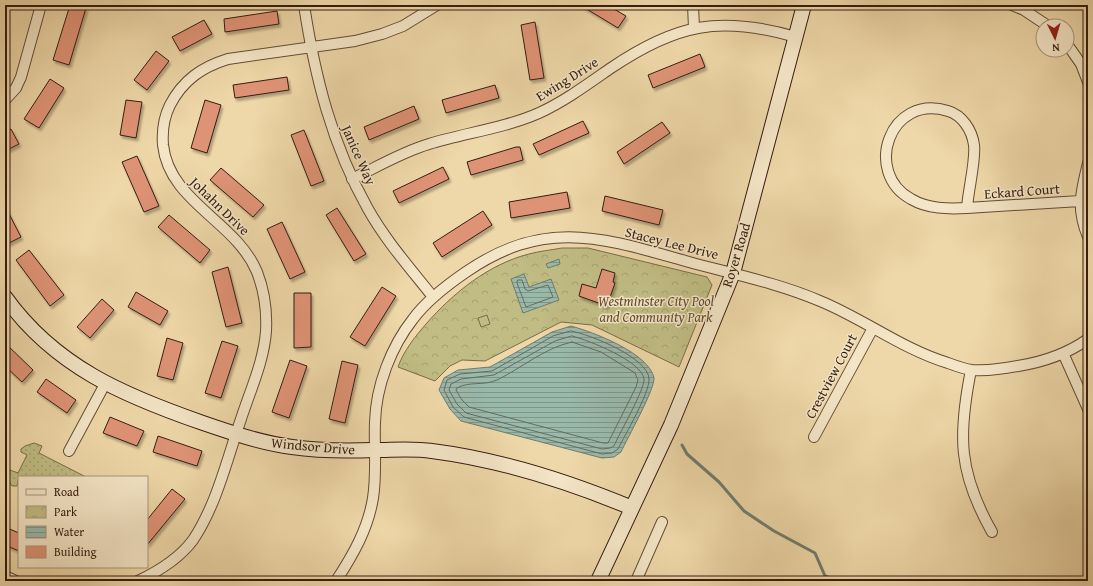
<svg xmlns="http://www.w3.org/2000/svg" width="1093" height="586" font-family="'Gentium Book Plus',serif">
	<defs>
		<pattern id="grass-dots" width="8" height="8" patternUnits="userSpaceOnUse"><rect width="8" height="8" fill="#c0bc83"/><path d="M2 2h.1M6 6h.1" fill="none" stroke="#a6a170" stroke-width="1.8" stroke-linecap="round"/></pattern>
		<pattern id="park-crowns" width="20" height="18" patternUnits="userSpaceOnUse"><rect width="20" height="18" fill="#c0bc83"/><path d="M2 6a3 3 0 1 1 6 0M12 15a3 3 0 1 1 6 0" fill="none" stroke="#a6a170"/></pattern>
		<pattern id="water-rules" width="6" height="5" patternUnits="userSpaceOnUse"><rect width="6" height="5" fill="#99b9ab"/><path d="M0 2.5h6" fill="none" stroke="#7e968a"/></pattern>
		<filter id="shadow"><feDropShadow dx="2" dy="3" stdDeviation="1" flood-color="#0004"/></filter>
	</defs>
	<rect width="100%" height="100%" fill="#eed7a8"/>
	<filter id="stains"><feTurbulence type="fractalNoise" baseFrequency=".005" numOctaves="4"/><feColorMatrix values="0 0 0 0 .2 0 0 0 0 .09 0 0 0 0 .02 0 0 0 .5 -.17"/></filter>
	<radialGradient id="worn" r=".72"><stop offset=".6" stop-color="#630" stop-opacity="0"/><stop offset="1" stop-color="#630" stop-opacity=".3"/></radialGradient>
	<!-- grass -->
	<path fill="url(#grass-dots)" stroke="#7a6c4a" d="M34 443 42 446 39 453 86 477H19L17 486H12L7 479 10 470 18 473 27 455 21 452V449L25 446Z"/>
	<!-- park -->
	<path fill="url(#park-crowns)" stroke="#7a6c4a" d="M562 248H588L707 277 712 285 679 367 592 325 561 322 485 361 462 360 450 366 435 381 398 367C404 350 415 337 426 324 453 293 489 264 529 254 540 251 551 250 562 248Z"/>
	<!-- garden -->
	<path fill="#c0bc83" stroke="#7a6c4a" d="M487 315 490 324 481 327 478 318Z"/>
	<!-- water -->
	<path fill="url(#water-rules)" stroke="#717b6d" d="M559 259 560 264 548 268 546 264Z
		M524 274 529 287 551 279 559 300 523 313 511 279Z
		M571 326C593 332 649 353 654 378 655 389 627 439 621 452L614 457 602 458 461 421 450 409 439 390 444 378 458 370 490 367 552 332Z"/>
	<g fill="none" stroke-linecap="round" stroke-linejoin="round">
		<!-- shore -->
		<path stroke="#676b5e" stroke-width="1" d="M518 280H522L525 289 528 291 548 285 553 297 526 307 517 283Z
			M571 331C589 334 649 358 649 379 650 392 625 435 618 449L612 453 602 454 464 417 453 407 444 390 447 380 460 374 492 371 553 336Z
			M572 336C588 340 642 361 644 379 645 389 619 434 614 446L610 448 602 449 466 413 457 404 449 390 451 384 461 379 494 375 555 341Z
			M572 342 601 352 635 373 638 380 636 387 608 443H603L469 407 462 400 456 390 457 388C469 381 484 386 497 380 522 368 544 348 572 342Z"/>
		<!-- stream -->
		<path stroke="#717b6d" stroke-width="3" d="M682 445 687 454 719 482 744 511 774 531 815 553 825 576 838 581"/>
	</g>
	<!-- building -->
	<path fill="#df9376" stroke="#351d10" filter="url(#shadow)" d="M70 5 86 8 69 65 53 60Z
		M580 5H607L626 16 618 28Z
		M277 11 279 24 225 32 224 19Z
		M204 20 212 34 180 51 172 37Z
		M535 22 544 78 530 80 521 25Z
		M156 51 169 61 147 90 134 80Z
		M700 54 705 67 653 88 648 75Z
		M287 77 289 90 235 98 233 85Z
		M50 79 64 88 39 128 24 119Z
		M495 85 499 98 446 113 442 100Z
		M126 100 142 102 136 138 120 135Z
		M205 100 221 105 207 153 191 148Z
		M414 106 419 119 369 140 364 127Z
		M583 121 589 133 539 155 533 144Z
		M662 122 670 133 624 164 617 152Z
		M11 129 19 144 5 151V132Z
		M304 130 324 181 311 186 291 135Z
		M516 147H520L523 160 471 175 467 162Z
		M137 156 159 206 144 212 122 162Z
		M443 167 449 179 399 203 393 191Z
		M221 168 264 205 253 217 210 180Z
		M567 192 570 208 511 218 509 202Z
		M605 196 663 210 659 225 602 211Z
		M5 206 21 237 5 245Z
		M337 208 366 254 354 261 326 215Z
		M483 211 492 225 442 257 433 243Z
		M169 215 210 250 200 263 158 227Z
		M282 222 305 272 290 279 267 229Z
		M29 250 64 295 50 306 16 260Z
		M228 267 242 323 226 327 212 272Z
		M602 269 615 273 613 282 615 283 607 306 579 296 582 284 596 288Z
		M382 287 396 296 365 346 350 337Z
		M136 292 168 311 160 325 128 307Z
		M294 293H311V347L294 348Z
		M102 299 114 310 90 338 77 327Z
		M167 338 183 343 173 380 157 376Z
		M222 341 238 346 221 398 205 393Z
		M5 343 33 370 22 382 5 366Z
		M290 360 307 366 289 418 272 412Z
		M342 361 358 365 345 423 329 419Z
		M46 379 76 400 67 413 37 392Z
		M110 417 144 431 137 446 103 433Z
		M158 436 202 451 197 466 153 452Z
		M172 489 185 499 147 545V520Z
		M5 527 19 533V551L5 545Z"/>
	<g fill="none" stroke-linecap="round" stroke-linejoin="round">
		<defs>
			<path id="street" d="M304 5C315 77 332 145 368 209 386 241 410 268 433 297
				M693 5 694 28
				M1012 5 1024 10 1048 26
				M1067 44 1081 64 1088 82
				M5 100 16 88 21 77 41 5
				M1088 163C1081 192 1076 208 1088 237
				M352 179C377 167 402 152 429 144 465 133 505 128 539 113 565 101 588 84 611 68 676 24 720 15 796 37
				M967 208C968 191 976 160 974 145 972 130 962 115 948 111 889 93 863 173 911 199 928 209 948 209 967 208L1080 201
				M1063 353 1088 409
				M971 370C958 435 958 472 992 532
				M814 437 873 328
				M69 451 105 384
				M5 576 16 581
				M138 581C159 571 179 559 193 540 217 504 227 459 241 419 250 391 264 361 266 331 267 312 264 290 257 272 236 221 169 202 163 145 162 132 164 117 170 105 183 80 202 67 228 59L355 41 382 34 403 26 437 5
				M336 581C353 555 368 529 373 498 377 473 374 447 375 422 376 386 391 347 413 319 427 300 447 285 466 272 546 217 603 238 689 262 733 274 778 283 820 301 864 319 902 349 948 363 956 366 964 369 972 370 987 371 1003 369 1018 366 1043 362 1067 354 1088 339
				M636 581 662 522"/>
			<path id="secondary" d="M5 297C55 367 125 396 203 423 232 433 262 443 292 447 319 451 347 451 374 450 393 450 413 448 432 451 502 460 567 481 632 508
				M598 581 671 425 733 273 804 5"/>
		</defs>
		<!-- street casing -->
		<use href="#street" stroke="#634c36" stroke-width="12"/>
		<!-- secondary casing -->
		<use href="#secondary" stroke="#351d10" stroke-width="16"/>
		<!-- street -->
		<use href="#street" stroke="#f4e5c6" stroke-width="10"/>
		<!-- secondary -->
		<use href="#secondary" stroke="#f4e5c6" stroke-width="14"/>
	</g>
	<g text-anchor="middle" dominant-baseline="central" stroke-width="3" stroke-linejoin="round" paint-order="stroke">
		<!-- street labels -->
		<g font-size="14" fill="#351d10" stroke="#f4e5c6">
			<text transform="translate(567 79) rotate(-32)">Ewing Drive</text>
			<text transform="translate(359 155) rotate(66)">Janice Way</text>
			<text transform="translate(1022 191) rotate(-4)">Eckard Court</text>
			<text transform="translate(220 206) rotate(44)">Johahn Drive</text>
			<text transform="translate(672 243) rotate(14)">Stacey Lee Drive</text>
			<text transform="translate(736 255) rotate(-73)">Royer Road</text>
			<text transform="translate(831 376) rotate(-62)">Crestview Court</text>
			<text transform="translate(313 446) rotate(5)">Windsor Drive</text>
		</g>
		<!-- park labels -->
		<g font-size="14" font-style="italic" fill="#5f4d32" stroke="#f4e5c6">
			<text x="656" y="301">Westminster City Pool<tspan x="656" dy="16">and Community Park</tspan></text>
		</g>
	</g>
	<!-- margin -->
	<rect width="1093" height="586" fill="none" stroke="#eed7a8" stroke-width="20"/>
	<rect x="6" y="6" width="1081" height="574" fill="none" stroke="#351d10" stroke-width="2"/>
	<rect x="10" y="10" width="1073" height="566" fill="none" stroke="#351d10"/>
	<!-- legend -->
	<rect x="18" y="476" width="130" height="92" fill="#f4e5c6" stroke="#a8957d"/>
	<rect x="26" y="489" width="20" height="6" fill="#f4e5c6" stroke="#a8957d"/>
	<text x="54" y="496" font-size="12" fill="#351d10">Road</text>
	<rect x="26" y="506" width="20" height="12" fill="url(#park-crowns)" stroke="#a8957d"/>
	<text x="54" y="516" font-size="12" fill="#351d10">Park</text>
	<rect x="26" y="526" width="20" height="12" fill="url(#water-rules)" stroke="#a8957d"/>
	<text x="54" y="536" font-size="12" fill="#351d10">Water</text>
	<rect x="26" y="546" width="20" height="12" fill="#df9376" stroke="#a8957d"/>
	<text x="54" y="556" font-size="12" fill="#351d10">Building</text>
	<!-- north arrow -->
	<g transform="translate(1055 38) rotate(175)"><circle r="19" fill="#f4e5c6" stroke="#a8957d"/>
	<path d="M0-3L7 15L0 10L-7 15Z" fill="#8f2418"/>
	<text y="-6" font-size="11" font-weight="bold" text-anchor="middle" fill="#351d10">N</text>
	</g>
	<rect width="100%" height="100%" filter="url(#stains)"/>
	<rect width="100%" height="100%" fill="url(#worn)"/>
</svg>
